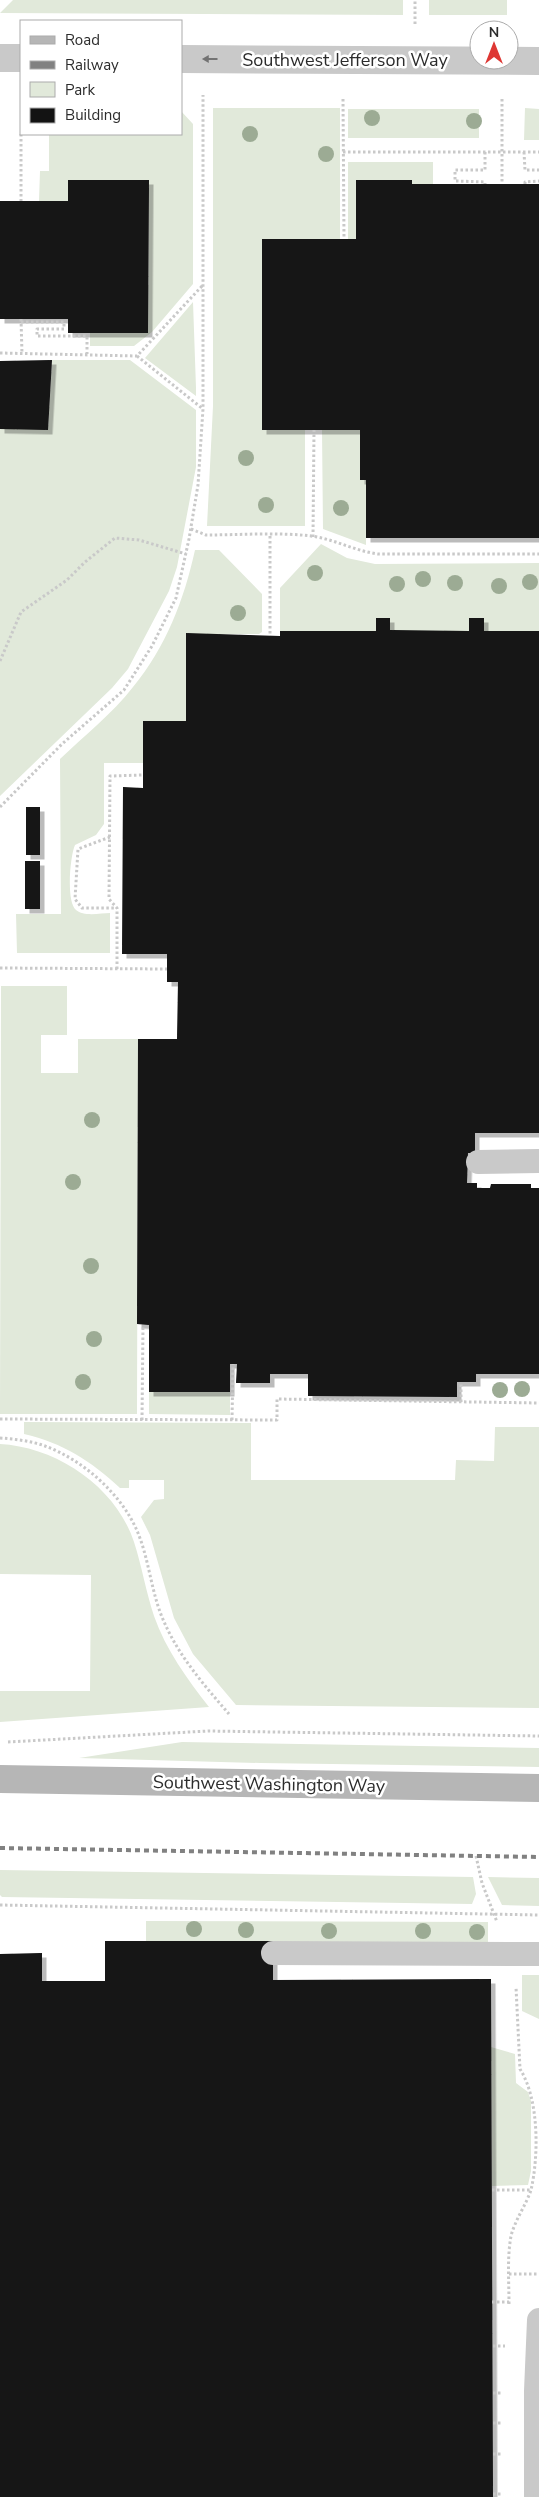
<svg xmlns="http://www.w3.org/2000/svg" width="539" height="2497" font-family="'Nunito Sans',sans-serif">
	<defs>
		<filter id="shadow"><feDropShadow dx="4.5" dy="4.5" stdDeviation="0" flood-color="#0004"/></filter>
	</defs>
	<rect width="100%" height="100%" fill="#fff"/>
	<!-- green -->
	<path fill="#e1e9da" d="M13 0H403V15L0 13Z
		M429 0H507V15H429Z
		M213 108H340V239H262V430H305V526H207L213 406Z
		M525 108 539 109V140H524Z
		M348 109H479V138H348Z
		M181 111 193 124V284L152 332 134 346H90V333H148L149 180H68V201H39L40 171H49V134H181Z
		M348 162H433V184H412V180H356V239H348Z
		M193 302 196 388V396L145 358Z
		M52 360H130L196 410V467L177 567 169 591 128 669 112 688 0 796V429H48Z
		M322 430H360V479L366 480V545L323 529Z
		M321 544 347 558 375 564 539 563V631H484L483 618H469V631H280V588Z
		M195 550H219L262 594V632L259 634H186V721L143 763H104V824L96 835 75 845C70 856 66 902 76 910 84 917 101 913 110 913V953H17L16 914H61L60 759C84 736 112 714 133 687 166 647 184 600 195 550Z
		M1 986H67V1035H41V1073H78V1039H138L137 1414H0Z
		M149 1392H230V1415L149 1414Z
		M24 1422 251 1423V1480H455L456 1460 494 1461 495 1427H539V1708L236 1705 193 1654 174 1618 150 1535 141 1517 154 1500 164 1499V1480H129V1488H120C91 1461 63 1443 24 1434Z
		M0 1444C57 1447 116 1487 134 1542 142 1567 146 1592 154 1616 166 1650 187 1679 209 1707L0 1722V1691H90L91 1575 0 1574Z
		M182 1742 539 1748V1767L260 1763 79 1758Z
		M0 1870 473 1877 476 1894 472 1904 2 1897 0 1895Z
		M488 1877 539 1878V1906L502 1905Z
		M146 1921 488 1922V1943L146 1941Z
		M522 1975H539V2019L522 2011Z
		M491 2047 515 2054 516 2083 528 2092 531 2101V2171L528 2185 492 2186Z"/>
	<!-- building -->
	<path fill="#131313" filter="url(#shadow)" d="M68 180H149L148 333H68V319H0V201H68Z
		M356 180H412V184H539V538H366V480H360V430H262V239H356Z
		M52 360 48 430 0 429V361Z
		M376 618H390V630L469 631V618H484V631H539V1133H475V1153H468L467 1183H477V1188H490L491 1184H531V1188H539V1374H476V1382H457V1397L308 1396V1374H270V1383H236L237 1364H230V1392H149V1325L137 1324 138 1039H177L178 982H167V954H122L123 787 143 788V721H186V633L280 636V631H376Z
		M26 807H40V855H26Z
		M25 861H40V909H25Z
		M105 1941H273V1980L491 1979 493 2497H0V1954L42 1953V1981H105Z"/>
	<g fill="none" stroke-linecap="round" stroke-linejoin="round">
		<!-- path -->
		<path stroke="#c9c9c9" stroke-width="3" stroke-dasharray="2.5 2.5" stroke-linecap="butt" d="M415 24V0
			M343 99 344 239
			M502 99V184
			M21 134V201
			M343 152H539
			M485 152V170H455V181L485 182V184
			M524 152 525 170H539
			M525 184V182L539 181
			M21 319 22 353
			M21 322H64V329H37V336H87V354
			M0 353 137 356 203 285
			M137 356 203 409
			M191 529 206 535C240 535 278 532 311 536 334 539 355 551 378 554H539
			M270 536V636
			M313 537 314 430
			M0 661 21 612 67 580 85 562 115 538 139 540 186 554
			M0 807 62 744 124 690 152 646 176 598 189 539 198 485 203 409V95
			M110 837 78 849 75 899 82 908H117
			M0 968 167 969
			M117 969V908L109 899 110 776 143 775
			M461 1402V1382
			M0 1419 277 1420V1399L539 1403
			M142 1420 143 1325
			M232 1420 233 1364
			M0 1438C15 1439 31 1441 45 1446 83 1460 122 1494 138 1533 149 1560 151 1590 162 1617 177 1654 203 1684 229 1714
			M8 1742 208 1731 539 1736
			M476 1856 482 1883 497 1922
			M0 1905 539 1915
			M492 2190H531
			M509 2274H539
			M492 2302H509
			M509 2304C509 2281 507 2258 511 2236 515 2220 526 2205 531 2190 539 2155 539 2099 520 2069L516 1987
			M493 2346H505
			M493 2393H502
			M493 2423H502
			M493 2454H503
			M493 2494H503"/>
		<!-- lane -->
		<path stroke="#c9c9c9" stroke-width="24" d="M478 1162 539 1161
			M273 1953 539 1954
			M536 2497V2391L539 2320"/>
		<!-- street -->
		<path stroke="#c9c9c9" stroke-width="28" d="M0 58H21
			M181 59 539 61"/>
		<!-- secondary -->
		<path stroke="#b6b6b6" stroke-width="28" d="M0 1779 539 1788"/>
		<!-- rail -->
		<path stroke="#818181" stroke-width="4" stroke-dasharray="5 4" stroke-linecap="butt" d="M0 1848 539 1857"/>
	</g>
	<!-- trees -->
	<g fill="#9cab94">
		<circle cx="372" cy="118" r="8"/>
		<circle cx="474" cy="121" r="8"/>
		<circle cx="250" cy="134" r="8"/>
		<circle cx="326" cy="154" r="8"/>
		<circle cx="246" cy="458" r="8"/>
		<circle cx="266" cy="505" r="8"/>
		<circle cx="341" cy="508" r="8"/>
		<circle cx="315" cy="573" r="8"/>
		<circle cx="423" cy="579" r="8"/>
		<circle cx="530" cy="582" r="8"/>
		<circle cx="455" cy="583" r="8"/>
		<circle cx="397" cy="584" r="8"/>
		<circle cx="499" cy="586" r="8"/>
		<circle cx="238" cy="613" r="8"/>
		<circle cx="92" cy="1120" r="8"/>
		<circle cx="73" cy="1182" r="8"/>
		<circle cx="91" cy="1266" r="8"/>
		<circle cx="94" cy="1339" r="8"/>
		<circle cx="83" cy="1382" r="8"/>
		<circle cx="522" cy="1389" r="8"/>
		<circle cx="500" cy="1390" r="8"/>
		<circle cx="194" cy="1929" r="8"/>
		<circle cx="246" cy="1930" r="8"/>
		<circle cx="329" cy="1931" r="8"/>
		<circle cx="423" cy="1931" r="8"/>
		<circle cx="477" cy="1932" r="8"/>
	</g>
	<!-- one-way arrows -->
	<defs><path id="oneway-solid" d="M-6-.8H1V-3.2L6.5 0L1 3.2V.8H-6Z" transform="scale(1.25)"/></defs>
	<use fill="#737373" href="#oneway-solid" transform="translate(210 59) rotate(-180)"/>
	<g text-anchor="middle" dominant-baseline="central" stroke-width="5" stroke-linejoin="round" paint-order="stroke">
		<!-- street labels -->
		<g font-size="18" fill="#2c2c2c" stroke="#fff">
			<text x="345" y="60">Southwest Jefferson Way</text>
			<text transform="translate(269 1784) rotate(1)">Southwest Washington Way</text>
		</g>
	</g>
	<!-- legend -->
	<rect x="20" y="20" width="162" height="115" fill="#ffffff" stroke="#ababab"/>
	<rect x="30" y="36" width="25" height="8" fill="#b6b6b6" stroke="#ababab"/>
	<text x="65" y="45" font-size="15" fill="#2c2c2c">Road</text>
	<rect x="30" y="61" width="25" height="8" fill="#818181" stroke="#ababab"/>
	<text x="65" y="70" font-size="15" fill="#2c2c2c">Railway</text>
	<rect x="30" y="82" width="25" height="15" fill="#e1e9da" stroke="#ababab"/>
	<text x="65" y="95" font-size="15" fill="#2c2c2c">Park</text>
	<rect x="30" y="108" width="25" height="15" fill="#131313" stroke="#ababab"/>
	<text x="65" y="120" font-size="15" fill="#2c2c2c">Building</text>
	<!-- north arrow -->
	<g transform="translate(494 45)"><circle r="24" fill="#ffffff" stroke="#ababab"/>
	<path d="M0-4L9 19L0 12L-9 19Z" fill="#de3733"/>
	<text y="-8" font-size="14" font-weight="bold" text-anchor="middle" fill="#2c2c2c">N</text>
	</g>
</svg>
